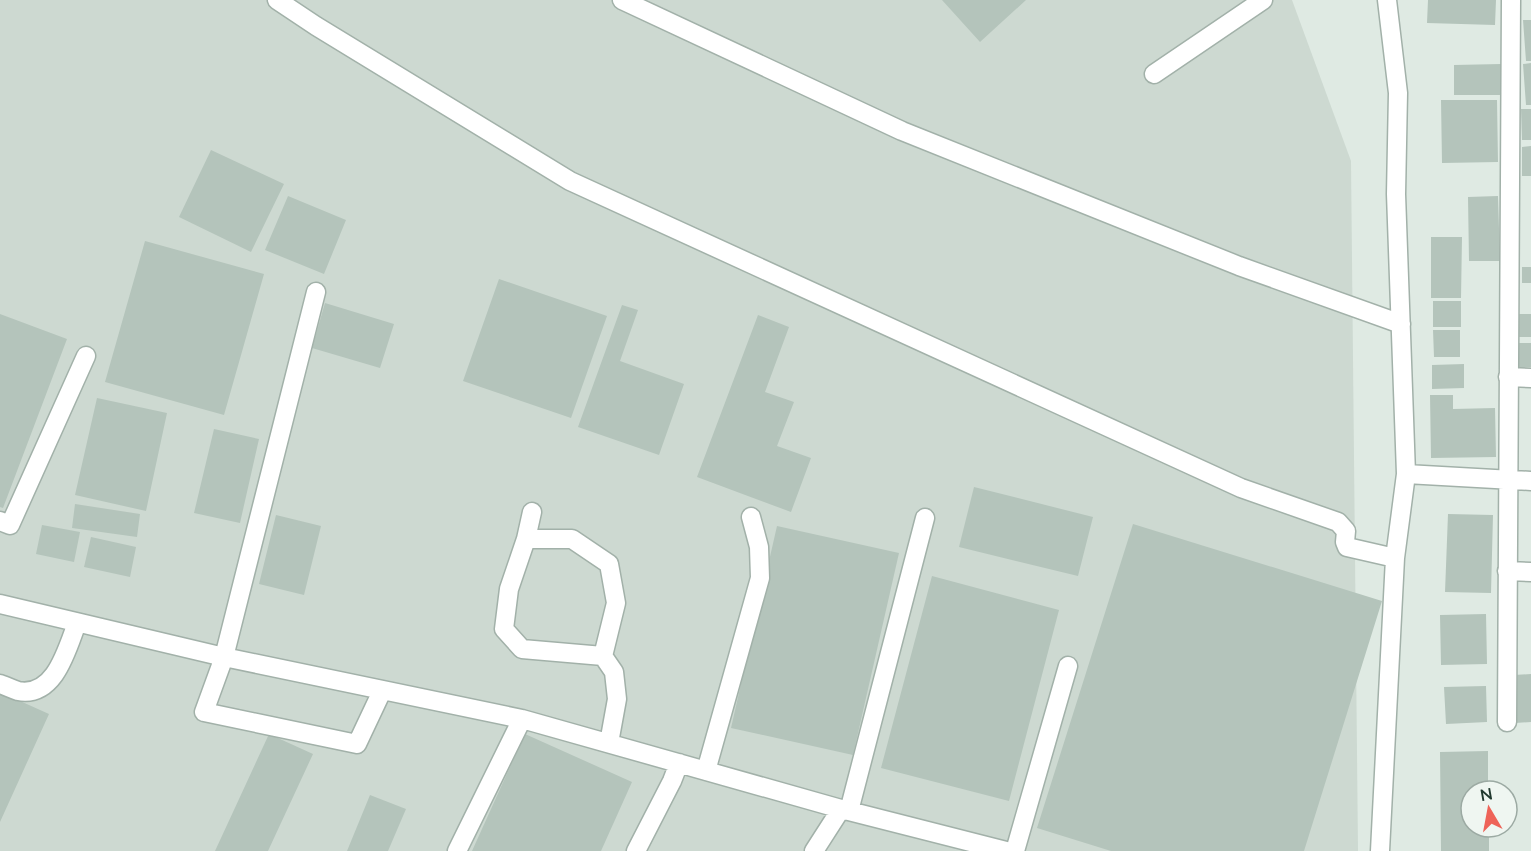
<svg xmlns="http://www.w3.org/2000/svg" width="1531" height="851" font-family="Lato,sans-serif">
	<rect width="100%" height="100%" fill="#dfeae3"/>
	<!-- built -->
	<path fill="#cdd9d1" d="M0 0H1292L1351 161 1358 851H0Z"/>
	<!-- building -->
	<path fill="#b4c4bb" d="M942 0H1026L980 42Z
		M1428 0H1496L1495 25 1427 23Z
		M1523 20H1531V61H1526Z
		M1531 63V105H1526L1523 64Z
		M1501 64V95H1454V65Z
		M1441 100H1497L1498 162 1442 163Z
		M1521 109H1531V140H1522Z
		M1531 146V176H1522V147Z
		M211 150 284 184 251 252 179 217Z
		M288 196 346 220 324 274 265 250Z
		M1498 196 1500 261H1469L1468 197Z
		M1431 237H1462L1461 298H1431Z
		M145 241 264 274 224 415 105 382Z
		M1522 267H1531V283H1522Z
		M499 279 607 316 571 418 463 381Z
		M1433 301H1461V327H1433Z
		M325 303 394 324 380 368 312 348Z
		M622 305 638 310 620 361 684 384 659 455 578 427Z
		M0 314 67 339 3 508 0 507Z
		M1517 314H1531V337H1518Z
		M758 315 789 327 765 392 794 402 777 446 811 458 791 512 697 477Z
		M1433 330H1460V357H1434Z
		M1517 343H1531V367L1518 368Z
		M1464 364V388L1432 389V365Z
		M1430 395H1453V409L1495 408 1496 457 1431 458Z
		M97 398 167 413 146 511 75 495Z
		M214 429 259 439 240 523 194 513Z
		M974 487 1093 517 1078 576 959 547Z
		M75 504 140 514 137 537 72 528Z
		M1448 514 1493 515 1491 593 1445 592Z
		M276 515 321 526 304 595 259 584Z
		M1133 524 1382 601 1304 851H1111L1037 828Z
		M42 525 80 532 74 562 36 554Z
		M777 526 899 553 853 755 731 728Z
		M91 537 136 547 130 577 84 567Z
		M932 576 1059 610 1009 801 881 768Z
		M1486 614 1487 664 1441 665 1440 615Z
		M1531 674V722L1515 723 1514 675Z
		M1486 686 1487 722 1446 724 1444 687Z
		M0 692 49 714 0 822Z
		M269 734 313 754 268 851H215Z
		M525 734 632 782 601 851H472Z
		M1488 751V791H1471V827H1489V851H1441L1440 752Z
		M370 795 406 809 388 851H347Z"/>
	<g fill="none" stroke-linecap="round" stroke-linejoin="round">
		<defs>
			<path id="minor" d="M277 0 316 26 570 181 1241 488 1338 522 1346 531 1345 542 1347 547 1395 558
				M622 0 902 131 1239 266 1401 324
				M1387 0 1398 93 1396 194 1406 474
				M1154 74 1263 0
				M316 292 224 657 204 712 357 744 382 691
				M1508 377 1531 378
				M532 512 526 539 509 589 504 629 522 649 603 656 614 672 617 699 609 743
				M0 521 10 525 86 356
				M526 539H572L609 564 616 603 603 656
				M1507 571 1531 572
				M0 604 224 657 522 719 841 809 1006 851
				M0 684C6 686 12 689 18 691 55 698 67 649 77 623
				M1507 722 1511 0
				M706 771 760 578 759 547 751 517
				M849 811 925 518
				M457 851 522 719
				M636 851 672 781 679 763
				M814 851 841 809
				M1015 851 1068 666
				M1380 851 1395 558 1406 474 1531 481"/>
		</defs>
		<!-- minor casing -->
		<use href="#minor" stroke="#a2b1a9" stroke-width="21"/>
		<!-- minor -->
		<use href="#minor" stroke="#fff" stroke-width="18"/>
	</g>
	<!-- north arrow -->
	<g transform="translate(1489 809) rotate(350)"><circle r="28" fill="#eff6f1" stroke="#9caaa3" stroke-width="1.5"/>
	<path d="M0-4.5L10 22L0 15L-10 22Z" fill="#ee6358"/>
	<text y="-9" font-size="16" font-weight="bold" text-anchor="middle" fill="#20392e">N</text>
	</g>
</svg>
